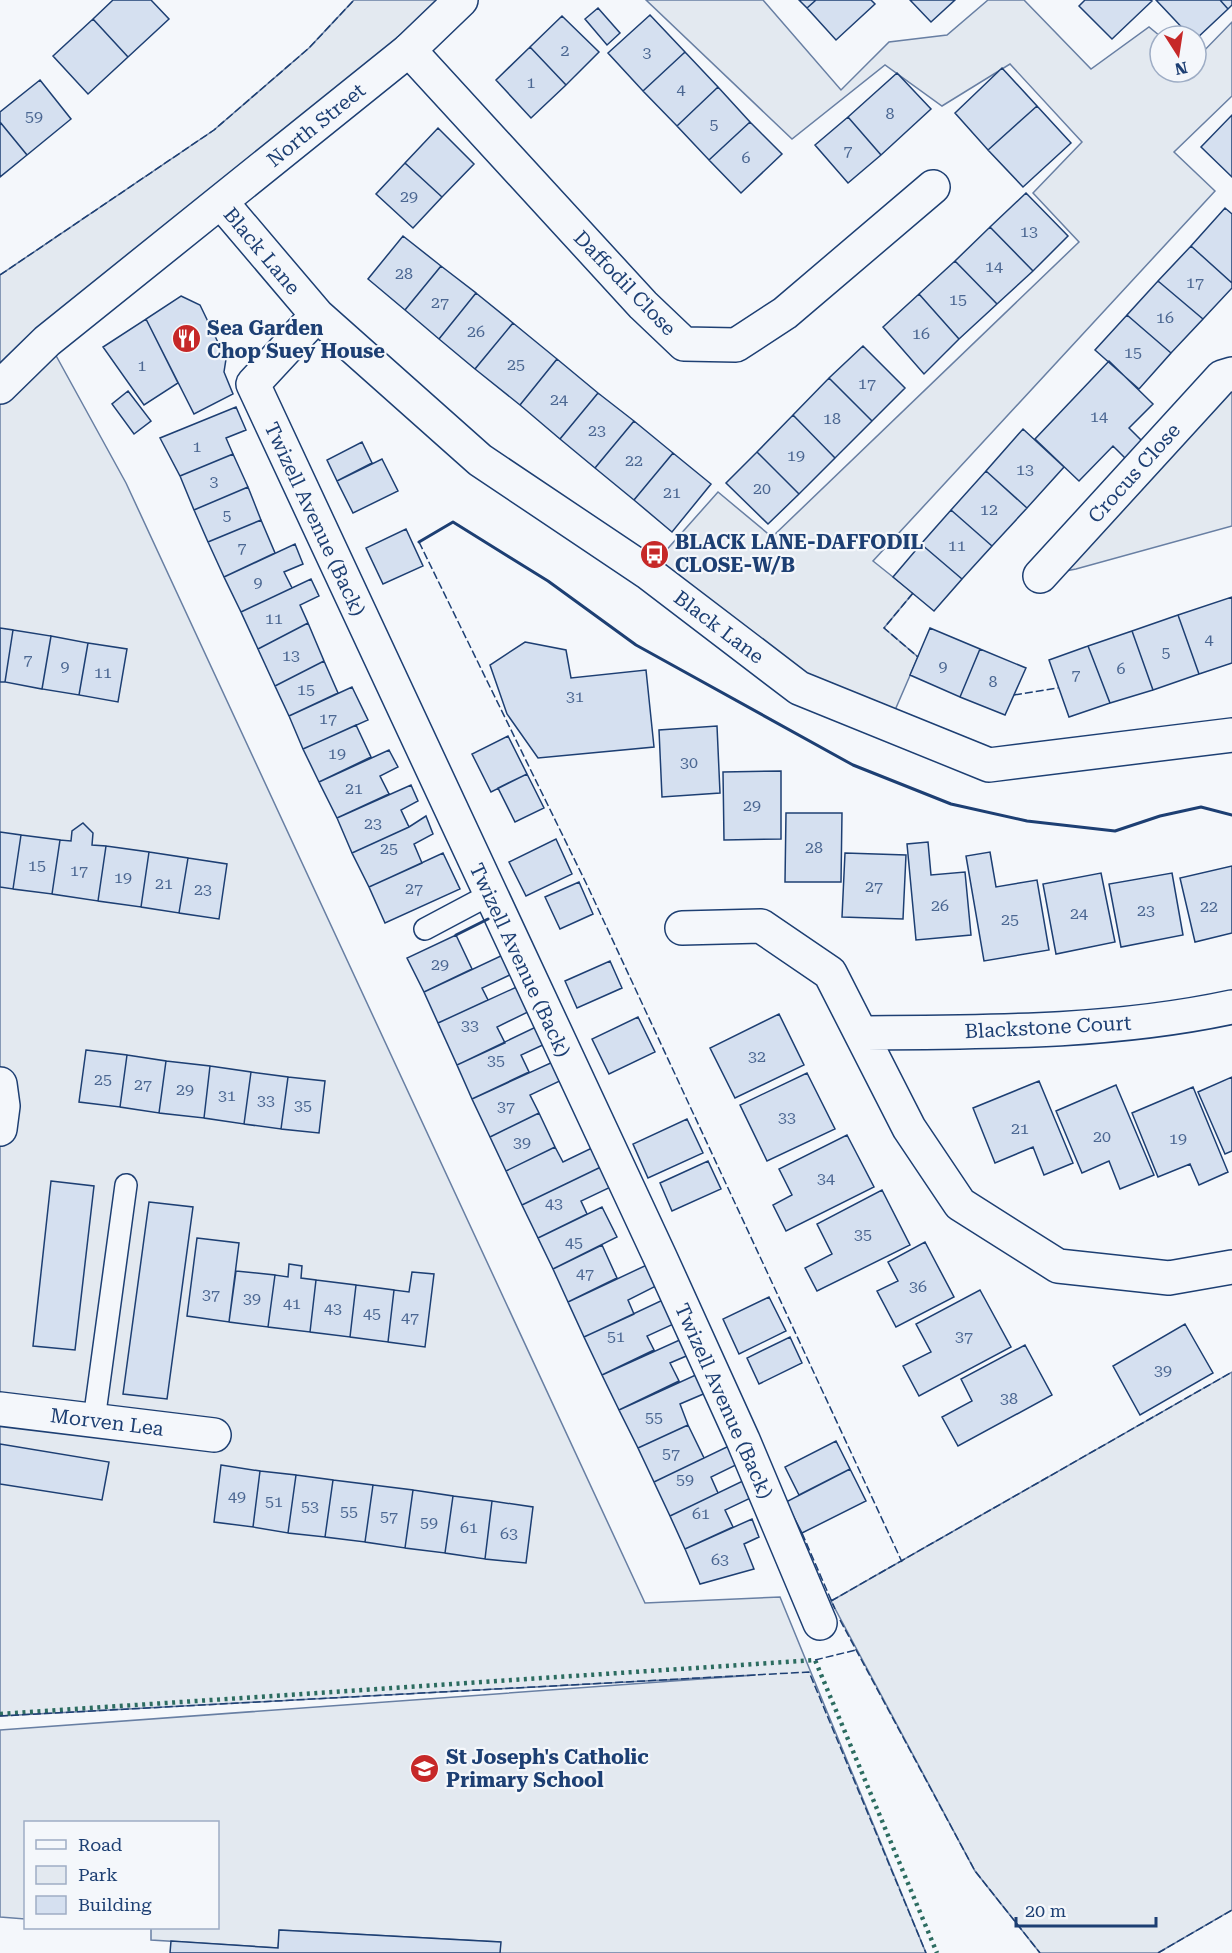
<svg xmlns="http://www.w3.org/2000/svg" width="1232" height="1953" font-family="'Roboto Serif',serif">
	<rect width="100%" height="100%" fill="#f4f7fb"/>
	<!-- green -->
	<path fill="#e3e9f0" stroke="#687fa3" stroke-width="1.5" d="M354 0H461L48 341 126 483 645 1603 780 1597 926 1953H500V1942L280 1930 278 1948 151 1940V1928H218V1822H26L25 1919 0 1917V1730L756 1675 0 1716V275L214 130 309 48Z
		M646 0H763L841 90 889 42 947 35 988 0H1024L1091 69 1149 27 1160 36V72H1196V59L1232 22V96L1174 152 1215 191 873 561 913 593 884 628 918 657 889 724 799 688 647 572 718 492 772 537 1079 242 1033 193 1082 142 1010 64 942 106 885 65 792 139Z
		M1232 374V526L1076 569 1040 576Z
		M1232 1372V1910L1158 1953H1040L975 1871 831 1601Z"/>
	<!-- building -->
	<path fill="#d5e0f0" stroke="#1d3f73" stroke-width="1.5" d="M113 0H151L169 19 128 57 93 19Z
		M799 0H816L807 8Z
		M816 0H871L875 4 836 40 807 8Z
		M910 0H955L931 22Z
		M1085 0H1150L1152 1 1112 39 1079 6Z
		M1156 0H1220L1228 9 1196 39V36H1190Z
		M1220 0H1232V5L1228 9Z
		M598 8 620 33 607 45 585 19Z
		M650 15 685 52 643 91 608 53Z
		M562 16 599 52 566 85 530 47Z
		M93 19 128 57 88 94 53 56Z
		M530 47 566 85 531 118 496 80Z
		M685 52 718 87 677 126 643 91Z
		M1002 68 1037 106 988 150 955 113Z
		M897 73 931 109 881 155 848 117Z
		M40 80 71 119 27 155 0 122V112Z
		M718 87 750 122 709 160 677 126Z
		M1037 106 1071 143 1023 187 988 150Z
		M1232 115V177L1201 147Z
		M848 117 881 155 848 183 815 145Z
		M0 122 27 155 0 177Z
		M750 122 782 154 741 193 709 160Z
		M438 128 474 164 442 197 405 163Z
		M405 163 442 197 413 228 376 194Z
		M1026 193 1068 236 1033 271 990 227Z
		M1225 208 1232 214V283L1191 246Z
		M990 227 1033 271 997 304 955 261Z
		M403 236 441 266 405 310 368 279Z
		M1191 246 1232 283V288L1203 319 1158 281Z
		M955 261 997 304 959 339 919 294Z
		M441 266 476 293 439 339 405 310Z
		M1158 281 1203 319 1171 353 1127 315Z
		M476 293 513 323 475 369 439 339Z
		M919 294 959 339 924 374 883 327Z
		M181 296 200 305 226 359 224 372 233 394 194 414 146 319Z
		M1127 315 1171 353 1139 389 1095 350Z
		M146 319 178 383 144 405 103 347Z
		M513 323 557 359 520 405 475 369Z
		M863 346 905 388 872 421 829 378Z
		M557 359 598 393 560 439 520 405Z
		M1109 361 1153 404 1129 428 1143 442 1126 459 1113 446 1079 481 1035 439Z
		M829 378 872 421 835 458 793 415Z
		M128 391 151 421 134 434 112 404Z
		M598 393 634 421 595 468 560 439Z
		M236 407 246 430 226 438 233 454 180 476 160 438Z
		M793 415 835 458 799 494 757 452Z
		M634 421 673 453 634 500 595 468Z
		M1023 429 1064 467 1027 508 986 471Z
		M362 442 372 463 337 481 327 460Z
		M757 452 799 494 768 524 726 483Z
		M673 453 711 484 672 532 634 500Z
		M233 454 248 487 194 510 180 476Z
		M382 459 398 491 353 513 337 481Z
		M986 471 1027 508 992 546 951 510Z
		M248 487 261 520 208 542 194 510Z
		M951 510 992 546 962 579 921 544Z
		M261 520 275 553 224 577 208 542Z
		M406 529 423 566 383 584 366 548Z
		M295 544 303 564 284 572 292 588 241 612 224 577Z
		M921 544 962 579 934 611 893 577Z
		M311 579 319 596 300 605 308 623 258 649 241 612Z
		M1232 597V663L1199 674 1178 615Z
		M1178 615 1199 674 1153 690 1132 631Z
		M308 623 324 661 275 686 258 649Z
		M0 628 13 630 5 682H0Z
		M930 628 980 649 960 697 910 675Z
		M13 630 51 636 42 689 5 682Z
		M1132 631 1153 690 1110 703 1088 646Z
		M51 636 88 643 79 695 42 689Z
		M525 642 566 650 571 678 646 670 654 747 538 758 507 714 490 665Z
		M88 643 127 649 118 702 79 695Z
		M1088 646 1110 703 1069 717 1049 660Z
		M980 649 1026 668 1005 715 960 697Z
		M324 661 338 693 289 716 275 686Z
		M352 687 368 720 303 749 289 716Z
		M356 725 371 757 319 782 303 749Z
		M717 726 720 793 662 797 659 730Z
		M508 736 527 774 491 792 472 754Z
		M389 750 398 767 380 776 389 794 337 818 319 782Z
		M781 771V839L724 840 723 772Z
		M527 774 544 808 515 822 498 788Z
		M411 785 418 801 401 810 409 827 352 853 337 818Z
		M786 813H842L841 882H785Z
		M426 816 433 834 414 844 422 863 369 887 352 853 409 827Z
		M83 823 93 833 92 845 106 846 98 901 52 894 60 840 71 841 72 831Z
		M0 832 21 835 13 889 0 887Z
		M21 835 60 840 52 894 13 889Z
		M556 839 572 874 526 896 509 862Z
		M928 842 931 875 965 872 971 935 916 940 907 844Z
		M106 846 149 852 141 907 98 901Z
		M149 852 188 858 179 913 141 907Z
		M990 852 996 887 1037 880 1049 950 984 961 966 856Z
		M443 853 460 889 385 923 369 887Z
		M845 853 906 855 903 919 842 917Z
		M188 858 227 864 219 919 179 913Z
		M1232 866V933L1195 942 1180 878Z
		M1101 873 1115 942 1056 954 1043 884Z
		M1172 873 1183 935 1121 947 1109 884Z
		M579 882 593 914 560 929 545 897Z
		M456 935 472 969 424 992 407 958Z
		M505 954 514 973 482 988 488 1000 438 1023 424 992Z
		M610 961 622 988 577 1008 565 981Z
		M521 985 532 1010 497 1027 505 1043 457 1065 438 1023Z
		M779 1014 804 1065 735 1098 710 1048Z
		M638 1017 655 1052 609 1074 592 1039Z
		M540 1025 547 1043 521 1055 529 1072 472 1099 457 1065Z
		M86 1050 127 1055 120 1107 79 1102Z
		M127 1055 166 1061 159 1113 120 1107Z
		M166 1061 210 1066 204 1118 159 1113Z
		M555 1061 564 1079 530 1095 539 1113 490 1137 472 1099Z
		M210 1066 251 1072 244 1124 204 1118Z
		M251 1072 288 1077 281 1129 244 1124Z
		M807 1073 835 1129 767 1161 740 1105Z
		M288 1077 325 1081 319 1133 281 1129Z
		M1232 1077V1151L1225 1154 1198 1092Z
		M1039 1081 1073 1163 1044 1175 1033 1147 995 1163 973 1108Z
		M1116 1085 1154 1175 1120 1189 1109 1161 1082 1173 1056 1111Z
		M1193 1087 1228 1172 1199 1185 1190 1164 1158 1177 1132 1113Z
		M539 1113 555 1147 506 1171 490 1137Z
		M687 1119 703 1153 648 1178 633 1144Z
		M847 1135 874 1187 786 1231 773 1205 792 1195 779 1169Z
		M596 1146 605 1165 522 1205 506 1171 555 1147 563 1162Z
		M708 1161 721 1189 672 1211 660 1183Z
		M605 1165 615 1185 581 1201 587 1214 538 1238 522 1205Z
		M51 1181 94 1186 75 1350 33 1346Z
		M882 1190 910 1245 817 1291 805 1268 832 1254 817 1224Z
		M149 1202 193 1207 167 1399 123 1394Z
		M602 1207 617 1237 553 1269 538 1238Z
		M197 1238 239 1243 229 1322 187 1316Z
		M925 1242 954 1297 896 1327 877 1291 898 1281 888 1262Z
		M602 1245 617 1278 568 1302 553 1269Z
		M651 1263 660 1284 628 1300 634 1314 584 1337 568 1302Z
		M289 1264 302 1266 301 1278 316 1280 310 1332 268 1327 275 1275 288 1277Z
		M236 1271 275 1275 268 1327 229 1322Z
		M412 1272 434 1274 425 1347 388 1342 394 1290 409 1292Z
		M316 1280 356 1285 350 1337 310 1332Z
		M356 1285 394 1290 388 1342 350 1337Z
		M980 1290 1011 1347 919 1396 903 1366 931 1352 916 1324Z
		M769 1297 786 1331 739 1354 723 1319Z
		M667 1298 678 1322 647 1336 654 1350 602 1375 584 1337Z
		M1185 1324 1213 1373 1140 1415 1113 1366Z
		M790 1337 802 1363 759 1384 747 1358Z
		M684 1338 691 1354 670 1363 679 1381 619 1410 602 1375Z
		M1025 1345 1052 1395 958 1446 942 1417 972 1401 961 1379Z
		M700 1373 708 1392 680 1404 688 1425 638 1448 619 1410Z
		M688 1425 704 1458 654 1482 638 1448Z
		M836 1441 850 1469 799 1495 785 1467Z
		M0 1444 109 1462 102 1500 0 1484Z
		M733 1444 742 1462 711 1477 718 1493 670 1516 654 1482Z
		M221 1465 260 1471 253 1527 214 1522Z
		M850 1469 866 1501 802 1533 786 1502Z
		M260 1471 296 1475 288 1533 253 1527Z
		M296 1475 333 1480 325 1537 288 1533Z
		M749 1478 757 1495 725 1510 733 1527 685 1549 670 1516Z
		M333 1480 373 1485 365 1542 325 1537Z
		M373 1485 413 1490 405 1548 365 1542Z
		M413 1490 453 1496 445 1553 405 1548Z
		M453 1496 492 1501 485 1559 445 1553Z
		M492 1501 533 1507 526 1563 485 1559Z
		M752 1519 759 1537 744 1544 754 1569 700 1584 685 1549Z
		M279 1930 501 1942 500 1953H170L171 1941 278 1948Z"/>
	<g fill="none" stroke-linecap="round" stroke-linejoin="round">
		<defs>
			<path id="service" d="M425 929 489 895
				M94 1420 126 1185"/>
			<path id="minor" d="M409 50 643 305 684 344 736 345 785 313 933 187
				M221 202 317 315 480 460 647 572 799 688 989 765 1232 735
				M317 315 253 384 660 1257 743 1440 820 1623
				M1040 576 1222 377 1232 374
				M682 928 761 926 830 973 909 1128 960 1204 1058 1266 1169 1278 1232 1267
				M862 1033C985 1032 1111 1033 1232 1007
				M0 1084 3 1106 0 1129
				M0 1409 214 1435"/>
			<path id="tertiary" d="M0 387 47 341 409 50 461 0"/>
		</defs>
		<!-- service casing -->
		<use href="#service" stroke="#1d3f73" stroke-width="24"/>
		<!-- minor casing -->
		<use href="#minor" stroke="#1d3f73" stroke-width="36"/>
		<!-- tertiary casing -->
		<use href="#tertiary" stroke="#1d3f73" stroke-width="36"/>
		<!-- service -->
		<use href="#service" stroke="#f4f7fb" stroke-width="21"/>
		<!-- minor -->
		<use href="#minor" stroke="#f4f7fb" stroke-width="33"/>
		<!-- tertiary -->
		<use href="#tertiary" stroke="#f4f7fb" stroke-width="33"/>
		<!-- hedge -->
		<path stroke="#2c6c60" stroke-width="4.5" stroke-dasharray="3 4.5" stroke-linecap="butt" d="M0 1714 815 1660 937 1953"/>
		<!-- fence -->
		<path stroke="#1d3f73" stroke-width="1.5" stroke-dasharray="8 3" stroke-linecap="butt" d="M0 275 214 130 309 48 354 0
			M419 542 587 885 902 1562
			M913 593 884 628 918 657
			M1014 695 1058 688
			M802 1533 835 1609
			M831 1601 1232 1372
			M840 1620 975 1871 1040 1953
			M815 1660 856 1650
			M0 1716 809 1672 926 1953
			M1158 1953 1232 1910"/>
		<!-- wall -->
		<path stroke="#1d3f73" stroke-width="3" d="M419 542 453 522 548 581 636 645 853 765 951 804 1027 821 1115 831 1160 816 1201 807 1232 815
			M456 935 488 919"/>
	</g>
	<!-- icons -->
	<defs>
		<symbol id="restaurant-disc" viewBox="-11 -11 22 22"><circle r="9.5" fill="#c62828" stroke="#f4f7fb"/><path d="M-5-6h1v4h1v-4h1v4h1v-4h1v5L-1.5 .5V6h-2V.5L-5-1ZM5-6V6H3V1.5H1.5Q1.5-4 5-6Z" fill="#fff"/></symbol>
		<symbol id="bus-disc" viewBox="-11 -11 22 22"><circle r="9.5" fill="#c62828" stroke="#f4f7fb"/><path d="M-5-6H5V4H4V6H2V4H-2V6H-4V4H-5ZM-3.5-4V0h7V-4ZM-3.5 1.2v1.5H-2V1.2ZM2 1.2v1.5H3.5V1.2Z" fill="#fff"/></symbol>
		<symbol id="school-disc" viewBox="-11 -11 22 22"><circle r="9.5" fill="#c62828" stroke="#f4f7fb"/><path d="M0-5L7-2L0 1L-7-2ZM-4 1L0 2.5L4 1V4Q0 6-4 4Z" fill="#fff"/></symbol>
	</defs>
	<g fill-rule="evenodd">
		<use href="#restaurant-disc" x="170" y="322" width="33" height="33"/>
		<use href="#bus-disc" x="638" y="538" width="33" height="33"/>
		<use href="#school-disc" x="408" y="1752" width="33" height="33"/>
	</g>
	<g text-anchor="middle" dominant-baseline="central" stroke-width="4.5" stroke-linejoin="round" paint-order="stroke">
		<!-- number labels -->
		<g font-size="16" fill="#4b6792">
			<text x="565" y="50">2</text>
			<text x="647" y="52">3</text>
			<text x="531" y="82">1</text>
			<text x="681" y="89">4</text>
			<text x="890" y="113">8</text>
			<text x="34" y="116">59</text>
			<text x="714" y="124">5</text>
			<text x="848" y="150">7</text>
			<text x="746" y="157">6</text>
			<text x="409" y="196">29</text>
			<text x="1029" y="231">13</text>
			<text x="994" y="266">14</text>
			<text x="404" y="273">28</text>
			<text x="1195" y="282">17</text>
			<text x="958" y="299">15</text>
			<text x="440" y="302">27</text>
			<text x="1165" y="317">16</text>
			<text x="476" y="331">26</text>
			<text x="921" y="333">16</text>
			<text x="1133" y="352">15</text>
			<text x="516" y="364">25</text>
			<text x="142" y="365">1</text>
			<text x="867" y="383">17</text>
			<text x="559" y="399">24</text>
			<text x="1099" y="416">14</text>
			<text x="832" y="418">18</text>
			<text x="597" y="430">23</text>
			<text x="197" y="446">1</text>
			<text x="796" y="455">19</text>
			<text x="634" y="460">22</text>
			<text x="1025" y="469">13</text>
			<text x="214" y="481">3</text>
			<text x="762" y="488">20</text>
			<text x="672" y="492">21</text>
			<text x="989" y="509">12</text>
			<text x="227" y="515">5</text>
			<text x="957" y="545">11</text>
			<text x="242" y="547">7</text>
			<text x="258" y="582">9</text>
			<text x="274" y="618">11</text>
			<text x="1209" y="639">4</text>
			<text x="1166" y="652">5</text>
			<text x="291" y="655">13</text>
			<text x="28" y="659">7</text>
			<text x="65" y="666">9</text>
			<text x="943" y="666">9</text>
			<text x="1121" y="668">6</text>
			<text x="103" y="672">11</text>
			<text x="1076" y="674">7</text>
			<text x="993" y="681">8</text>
			<text x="306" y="689">15</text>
			<text x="575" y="696">31</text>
			<text x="328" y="718">17</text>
			<text x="337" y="753">19</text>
			<text x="689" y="762">30</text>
			<text x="354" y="788">21</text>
			<text x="752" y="805">29</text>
			<text x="373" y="823">23</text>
			<text x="814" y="847">28</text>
			<text x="389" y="848">25</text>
			<text x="37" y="865">15</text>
			<text x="79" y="870">17</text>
			<text x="123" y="877">19</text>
			<text x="164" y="883">21</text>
			<text x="874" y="886">27</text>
			<text x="414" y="888">27</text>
			<text x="203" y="889">23</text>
			<text x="940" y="905">26</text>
			<text x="1209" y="906">22</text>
			<text x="1146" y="910">23</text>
			<text x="1079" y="913">24</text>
			<text x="1010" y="919">25</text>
			<text x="440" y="964">29</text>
			<text x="470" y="1025">33</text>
			<text x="757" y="1056">32</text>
			<text x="496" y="1060">35</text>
			<text x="103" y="1079">25</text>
			<text x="143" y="1084">27</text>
			<text x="185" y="1089">29</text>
			<text x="227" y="1095">31</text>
			<text x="266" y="1100">33</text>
			<text x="303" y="1105">35</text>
			<text x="506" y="1106">37</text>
			<text x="787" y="1117">33</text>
			<text x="1020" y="1128">21</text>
			<text x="1102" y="1136">20</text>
			<text x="1178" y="1138">19</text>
			<text x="522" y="1142">39</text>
			<text x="826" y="1178">34</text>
			<text x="554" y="1203">43</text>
			<text x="863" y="1234">35</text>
			<text x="574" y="1242">45</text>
			<text x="585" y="1273">47</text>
			<text x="918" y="1286">36</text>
			<text x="211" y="1294">37</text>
			<text x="252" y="1298">39</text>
			<text x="292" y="1303">41</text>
			<text x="333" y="1308">43</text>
			<text x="372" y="1313">45</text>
			<text x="410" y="1317">47</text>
			<text x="616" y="1336">51</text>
			<text x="964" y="1336">37</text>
			<text x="1163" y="1370">39</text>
			<text x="1009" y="1398">38</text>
			<text x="654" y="1417">55</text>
			<text x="671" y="1453">57</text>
			<text x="685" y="1479">59</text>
			<text x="237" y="1496">49</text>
			<text x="274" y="1501">51</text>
			<text x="310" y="1506">53</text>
			<text x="349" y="1511">55</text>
			<text x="701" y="1513">61</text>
			<text x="389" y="1516">57</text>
			<text x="429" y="1522">59</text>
			<text x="469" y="1527">61</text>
			<text x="509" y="1533">63</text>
			<text x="720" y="1559">63</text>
		</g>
		<!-- street labels -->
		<g font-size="20" fill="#1d3f73" stroke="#f4f7fb">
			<text transform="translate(316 125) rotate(-39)">North Street</text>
			<text transform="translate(262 251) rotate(50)">Black Lane</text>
			<text transform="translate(625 283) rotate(46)">Daffodil Close</text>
			<text transform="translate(1134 473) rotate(-48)">Crocus Close</text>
			<text transform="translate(315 519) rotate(65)">Twizell Avenue (Back)</text>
			<text transform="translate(719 627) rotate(37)">Black Lane</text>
			<text transform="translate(520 960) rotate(65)">Twizell Avenue (Back)</text>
			<text transform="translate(1048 1027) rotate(-3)">Blackstone Court</text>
			<text transform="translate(724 1401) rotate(66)">Twizell Avenue (Back)</text>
			<text transform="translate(107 1422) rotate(7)">Morven Lea</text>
		</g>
		<!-- poi labels -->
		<g font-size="20" font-weight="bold" fill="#1d3f73" stroke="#f4f7fb" text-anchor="start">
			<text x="207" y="328">Sea Garden<tspan x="207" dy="23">Chop Suey House</tspan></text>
			<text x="675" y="542">BLACK LANE-DAFFODIL<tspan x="675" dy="23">CLOSE-W/B</tspan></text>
			<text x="446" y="1757">St Joseph's Catholic<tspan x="446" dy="23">Primary School</tspan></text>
		</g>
	</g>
	<!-- legend -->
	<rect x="24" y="1821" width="195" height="108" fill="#f4f7fb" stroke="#9eadc5" stroke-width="1.5"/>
	<rect x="36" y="1840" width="30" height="9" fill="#f4f7fb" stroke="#9eadc5" stroke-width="1.5"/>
	<text x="78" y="1851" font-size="18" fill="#1d3f73">Road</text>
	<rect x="36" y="1866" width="30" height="18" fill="#e3e9f0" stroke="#9eadc5" stroke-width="1.5"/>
	<text x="78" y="1881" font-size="18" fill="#1d3f73">Park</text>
	<rect x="36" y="1896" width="30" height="18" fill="#d5e0f0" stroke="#9eadc5" stroke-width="1.5"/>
	<text x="78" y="1911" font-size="18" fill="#1d3f73">Building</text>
	<!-- north arrow -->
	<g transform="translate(1178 54) rotate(168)"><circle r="28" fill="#f4f7fb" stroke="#9eadc5" stroke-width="1.5"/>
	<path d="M0-4.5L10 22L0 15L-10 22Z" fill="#c62828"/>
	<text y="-9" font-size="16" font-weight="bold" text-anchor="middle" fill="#1d3f73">N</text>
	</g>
	<!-- scale -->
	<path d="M1016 1917v9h140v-9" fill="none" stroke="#1d3f73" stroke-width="3"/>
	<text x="1025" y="1917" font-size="18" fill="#1d3f73" stroke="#f4f7fb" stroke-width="4.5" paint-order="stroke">20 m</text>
</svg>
